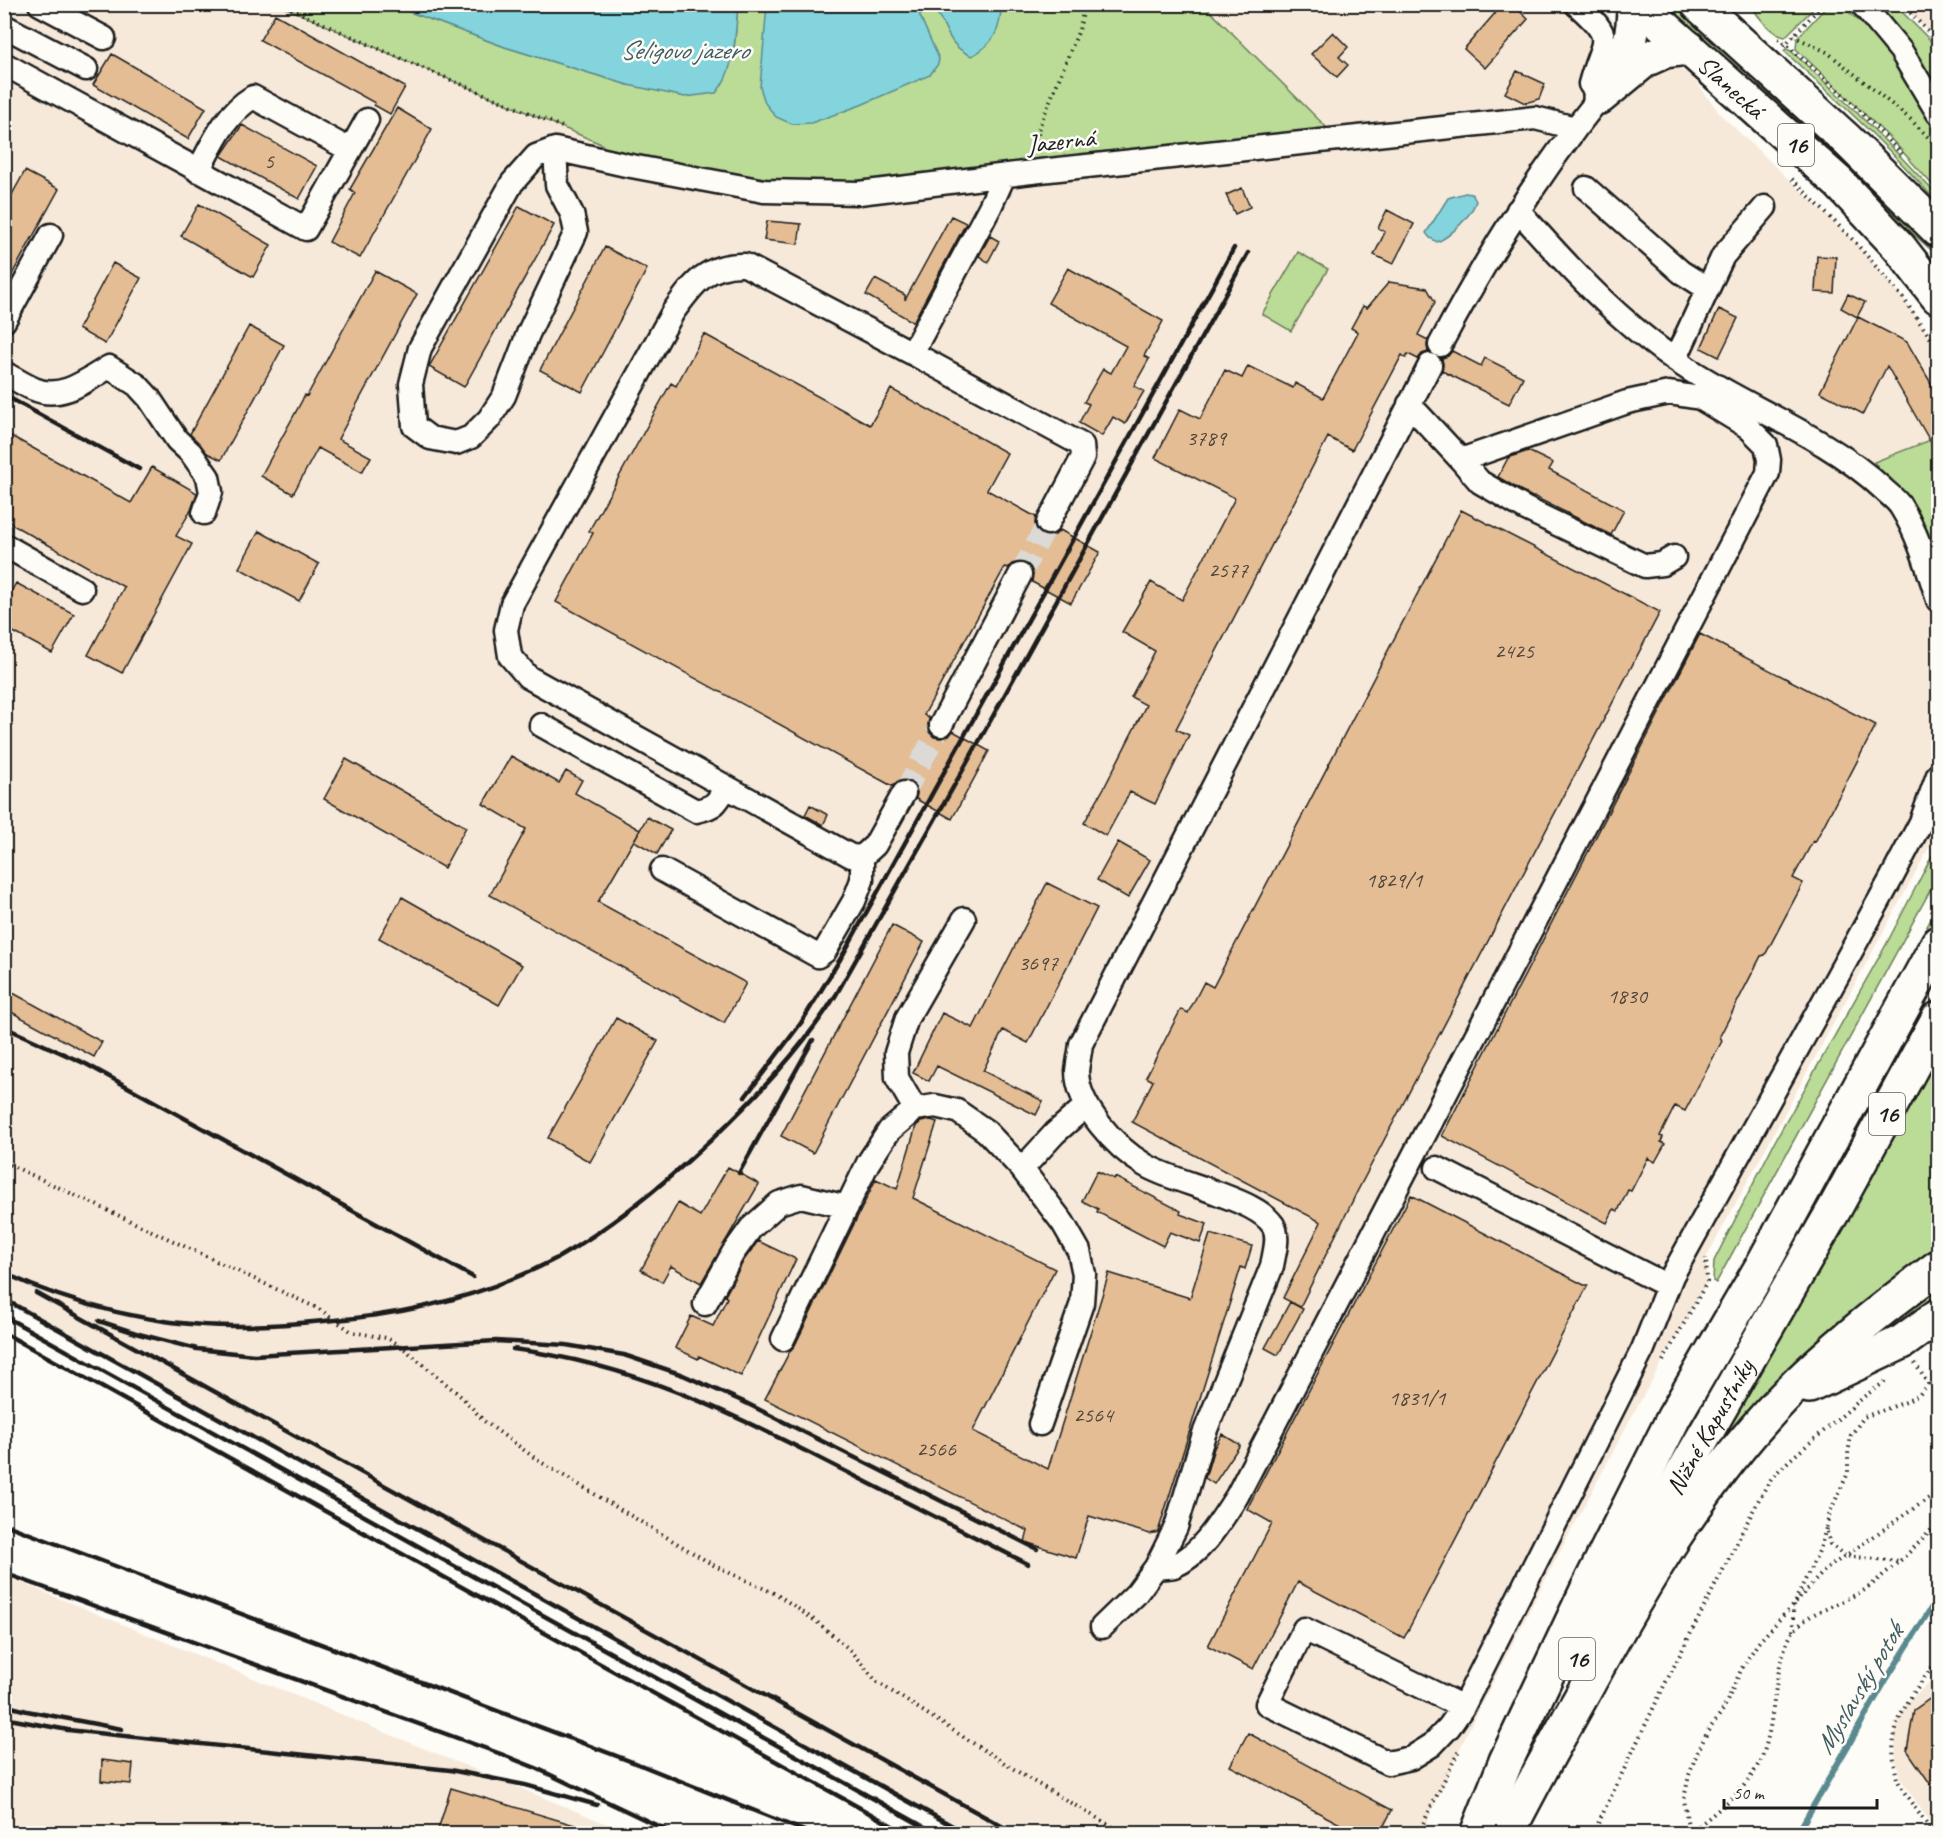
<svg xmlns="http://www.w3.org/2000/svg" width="1943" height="1838" font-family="Caveat,sans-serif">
	<rect width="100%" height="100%" fill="#fdfcf7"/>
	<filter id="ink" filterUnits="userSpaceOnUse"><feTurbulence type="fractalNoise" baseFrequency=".0167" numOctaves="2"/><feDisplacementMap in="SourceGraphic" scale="12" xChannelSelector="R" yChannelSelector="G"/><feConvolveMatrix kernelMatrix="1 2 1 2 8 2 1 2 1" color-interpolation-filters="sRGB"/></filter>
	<g filter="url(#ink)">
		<!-- built -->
		<path fill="#f6e9d9" d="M5 5H280L397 57 601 144 620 164 1338 138 1204 5H1597L1609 15 1616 26V38L1664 66H1675L1691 75 1721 115 1855 242 1903 298 1938 349V437L1874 462 1898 490 1938 565V831L1706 1258 1707 1282 1633 1414 1542 1586 1467 1733 1422 1833H967L5 1299Z
			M1902 5H1938V42Z
			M5 1576 629 1833H5Z
			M1938 1674V1833H1937L1900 1778 1896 1760 1895 1739 1897 1722 1907 1703Z"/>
		<!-- green -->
		<path fill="#badc96" stroke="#6b7c59" stroke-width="1.5" d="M1829 4 1841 5 1880 40 1927 111 1938 132V191L1892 140 1796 49 1797 38Z
			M280 5H391L505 47 628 85 734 50 738 5H1204L1338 139 859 193 620 164 601 144 397 57Z
			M1656 5H1678L1752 70V73L1743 81Z
			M1751 5H1817L1785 37C1771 34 1758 17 1751 5Z
			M1879 5H1895L1938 48V92L1914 52Z
			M1786 49 1791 51C1841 96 1889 143 1935 193L1938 204C1891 148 1837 100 1784 51Z
			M1761 79 1921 233 1938 253V256L1758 95 1753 89Z
			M1298 252 1328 269 1291 331 1262 314Z
			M1938 437V565L1898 490 1874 462Z
			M1938 844V876L1716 1283 1713 1281 1714 1261 1774 1143 1887 943Z
			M1938 906V918L1908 973 1903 971Z
			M1938 1049V1250L1908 1273 1693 1485Z
			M1938 1289V1302L1877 1338 1900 1317Z"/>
		<!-- water -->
		<path fill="#83d4dc" stroke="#5a8a8f" stroke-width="1.5" d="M391 5H738C735 34 736 70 716 93L685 97 628 85 505 47Z
			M767 5H925L920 10V16L939 59 938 64 930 75 861 105 811 123 792 124 776 117 765 103 760 87Z
			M931 5H1001C1001 29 994 44 972 56 945 46 948 23 931 5Z
			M1465 193 1472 194 1476 201C1472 215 1450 237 1437 242L1430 238 1426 233 1448 198Z"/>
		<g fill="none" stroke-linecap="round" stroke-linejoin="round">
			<!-- stream -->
			<path stroke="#5a8a8f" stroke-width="6" d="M1797 1834 1886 1680 1938 1597"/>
		</g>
		<!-- building -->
		<path fill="#e4bd94" stroke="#1c1c1c" stroke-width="1.5" d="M1503 4H1512L1528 19 1485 68 1464 49Z
			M275 14 405 87 390 114 374 105 375 103 260 40Z
			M1333 32 1348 47 1339 57 1348 65 1337 77 1311 54Z
			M112 54 206 108 188 139 93 85Z
			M1517 71 1545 84 1539 99 1525 103 1505 93Z
			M397 108 432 129 360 258 329 242 355 193 350 189Z
			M242 125 317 166 299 199 221 156Z
			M25 171 59 189 4 289V209Z
			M1242 188 1250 207 1235 214 1226 195Z
			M199 204 271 245 253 277 181 236Z
			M519 206 554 225 464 387 429 367Z
			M1387 210 1414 224 1393 264 1374 255 1385 232 1378 228Z
			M951 216 966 223 913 322 866 295 875 279 905 295V300Z
			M767 221 801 224 798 244 764 240Z
			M990 236 999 241 988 262 979 256Z
			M605 247 647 269 582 392 540 370Z
			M1817 256 1836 257 1834 293 1815 292Z
			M113 263 141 278 105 344 78 329Z
			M1068 268 1163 321 1144 356 1149 359 1134 386 1144 391 1125 424 1113 417 1102 436 1079 423 1089 404 1084 402 1103 369 1111 373 1126 346 1048 303Z
			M375 271 417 294 338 439 371 457 362 472 318 448 293 494 261 476 305 395 307 396Z
			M1389 282 1427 288 1435 302 1418 335 1428 340 1427 346 1428 352 1422 354 1418 359 1408 354 1406 358 1402 355 1352 450 1328 437 1176 729 1189 735 1155 804 1130 792 1106 836 1084 823 1105 786 1146 705 1131 697 1155 651 1122 632 1151 582 1182 600 1235 498 1155 458 1180 409 1200 419 1225 370 1242 378 1248 366 1293 388 1295 383 1323 398 1358 332 1351 328 1363 306 1367 308Z
			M1848 294 1865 302 1857 317 1841 308Z
			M1719 309 1738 318 1719 357 1701 348Z
			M1858 317 1907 342 1938 395V455L1887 366 1863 414 1820 392Z
			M249 326 284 345 221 460 207 453 190 434Z
			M704 334 870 425 891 389 973 434 1007 453 987 490 1036 517 1035 524 1037 531 1041 535 1049 536 1055 535 1060 530 1100 552 1071 603 1032 582 1033 574 1032 568 1027 563 1019 562 1012 564 1008 568 1005 567 924 715 929 718 928 726 929 732 934 737 942 738 949 736 953 731 989 751 952 819 916 799 917 793 916 787 910 781 903 780 898 781 892 786 556 602 593 533 589 531 671 383 676 386Z
			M1452 351 1481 366 1485 358 1523 377 1509 404 1442 371 1443 365 1442 358 1448 356Z
			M4 432 131 503 152 467 197 493 191 510 176 536 192 544 122 673 88 655 124 587 4 520Z
			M1528 451 1553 463 1549 470 1624 510 1611 535 1535 497H1532L1498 477 1508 458Z
			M1461 510 1660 612 1358 1190 1300 1307 1283 1298 1321 1222 1132 1122 1153 1081 1146 1077 1181 1009 1188 1013 1204 982 1213 987Z
			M259 531 319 564 299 601 239 568Z
			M16 583 74 614 52 653 4 627V604Z
			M1700 634 1876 725 1815 842 1813 841 1793 878 1803 883 1765 955 1761 956 1720 1036 1722 1041 1685 1111 1675 1106 1660 1136 1663 1137 1661 1142 1665 1144 1655 1162 1648 1158 1631 1191 1628 1190 1618 1211 1614 1209 1607 1223 1442 1136Z
			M511 756 559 783 566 771 582 780 575 793 640 830 598 902 746 983 724 1023 490 895 526 829 483 804Z
			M346 759 466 827 444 868 324 799Z
			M810 805 828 815 823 825 805 815Z
			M647 817 671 830 657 854 634 841Z
			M1118 842 1150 860 1128 898 1097 880Z
			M1047 883 1097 908 1028 1043 1003 1030 983 1071 1043 1101 1036 1115 937 1066 929 1081 913 1073 942 1013 973 1028Z
			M402 897 522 965 499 1005 379 938Z
			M892 925 924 942 813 1153 781 1136Z
			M4 988 102 1042 94 1057 4 1008Z
			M616 1018 658 1041 590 1162 548 1138Z
			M931 1120 937 1122 913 1198 1055 1269 973 1431 1048 1469 1109 1273 1190 1298 1210 1234 1252 1246 1245 1269 1241 1267 1158 1532 1150 1534 1089 1516 1076 1558 1025 1542 1028 1531 765 1399 790 1351 795 1345 876 1179 897 1189 916 1126 921 1122Z
			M728 1167 759 1184 701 1283 671 1266 662 1282 641 1270 678 1203 700 1216Z
			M1097 1171 1114 1179 1115 1177 1181 1211 1180 1214 1207 1224 1200 1243 1170 1232 1163 1246 1097 1212 1098 1209 1082 1201Z
			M1411 1195 1584 1285H1588L1404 1638 1298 1582 1253 1669 1208 1646 1272 1523 1247 1509Z
			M758 1241 796 1259 741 1376 699 1356 698 1359 675 1348 691 1316 713 1326 727 1298 725 1296 744 1260Z
			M1290 1302 1303 1309 1278 1355 1265 1348Z
			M1222 1434 1240 1445 1214 1484 1205 1478 1214 1448Z
			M1938 1693V1795L1907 1750 1914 1710Z
			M1248 1733 1392 1810 1380 1833H1357L1230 1766Z
			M102 1760 133 1764 131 1784 101 1781Z
			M451 1788 588 1829 587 1833H437Z"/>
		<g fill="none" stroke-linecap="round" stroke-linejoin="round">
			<!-- minor-tunnel -->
			<path stroke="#dbdad6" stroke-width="22" stroke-dasharray="22 11" stroke-linecap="butt" d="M1020 575 1048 523
				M904 793 941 725"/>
			<defs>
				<path id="minor" d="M40 4 104 38
					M1862 4 1901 51 1938 113
					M4 26 86 69
					M4 64 306 229 367 120
					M555 149 626 165 764 191 859 193 1040 171 1535 118 1575 128
					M555 149 557 185 572 214 576 232 528 334 504 396 489 419 471 437 456 443 430 438 414 426 411 384 420 348 512 183 536 156Z
					M198 171C213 143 225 114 253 97L350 150
					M1586 188 1681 272 1708 289
					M1518 210C1568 267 1621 324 1684 366 1748 409 1825 435 1882 488 1888 494 1897 500 1901 507 1919 536 1928 569 1938 600
					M4 321 51 235
					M1440 345C1486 258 1538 174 1600 97L1590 84C1602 38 1618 41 1576 4
					M912 353 1082 445 1083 457 1048 523
					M1675 360 1723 256 1765 207
					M4 373C14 378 24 385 34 389 61 401 87 380 109 367L137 385 149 398 177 440 191 453 208 477 211 492 204 513
					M1461 460 1480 482 1526 509 1645 566 1662 564 1674 557
					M4 545 82 589
					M541 725 696 811C715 807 717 803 726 787
					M941 725 1020 575
					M904 793 875 845 862 857 851 856 528 677 510 656 506 630 512 604 673 312C693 284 708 263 745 265L912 353 990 207 1004 176
					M662 870 818 956 825 951 854 901 862 880V857
					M915 1109 897 1078 896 1053 907 1018 964 919
					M1437 1168 1668 1286
					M705 1304 733 1253 751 1228 779 1203 801 1196 847 1207
					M783 1339 868 1163 889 1131 915 1109 935 1106 957 1111 986 1131 1022 1169
					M1040 1424 1082 1303 1084 1274 1079 1251 1063 1223 1022 1169 1055 1133 1087 1105
					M1156 1567C1161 1567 1169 1568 1174 1566 1201 1555 1222 1519 1237 1496L1768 473 1769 460 1766 445 1748 427 1700 398 1669 393 1627 402 1461 460 1409 404
					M1102 1627 1136 1594 1156 1567 1176 1527 1204 1434 1272 1266C1274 1253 1280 1237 1273 1225 1262 1209 1235 1200 1217 1193 1197 1185 1163 1176 1145 1165 1116 1148 1077 1106 1077 1071 1078 1062 1080 1053 1081 1044L1430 365
					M1463 1707 1304 1629 1267 1704 1388 1763 1411 1758 1432 1745 1449 1727 1463 1707 1643 1349 1672 1276 1891 879 1921 822 1938 775"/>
				<g id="highway">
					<path id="s1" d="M1639 4 1839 183 1899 247 1938 297"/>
					<path d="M1698 4 1847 140 1938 230"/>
					<path d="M1610 81C1628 50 1634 41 1634 4"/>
					<path d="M1600 97 1645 60 1665 51 1689 48"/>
					<path d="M1809 1386 1902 1342 1938 1316"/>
					<path id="s2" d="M1582 1649 1835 1208 1938 1019"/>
					<path d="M1477 1834 1506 1761 1587 1590 1674 1417 1762 1266 1938 943"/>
					<path d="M1507 1834C1532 1785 1558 1738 1585 1690 1641 1587 1701 1483 1783 1398 1830 1349 1884 1307 1938 1267"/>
				</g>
			</defs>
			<!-- minor casing -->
			<use href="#minor" stroke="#1c1c1c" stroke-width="27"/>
			<!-- highway casing -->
			<use href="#highway" stroke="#1c1c1c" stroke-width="38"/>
			<!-- path -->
			<path stroke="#1c1c1c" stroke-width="4" stroke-dasharray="1.5 4.5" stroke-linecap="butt" d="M280 4 397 57 562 127
				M1902 4 1938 42
				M1793 36 1827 52 1910 119 1938 147
				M1778 39 1786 44 1849 100 1902 154
				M1784 46 1823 4
				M1039 153 1038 130 1079 30 1085 4
				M1792 179 1855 242 1903 298 1938 349
				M4 1162 319 1309 352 1332 387 1338 401 1346 463 1398 484 1421 539 1461 715 1566 778 1595 817 1622 849 1649 877 1682 1031 1780 1125 1834
				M1663 1361 1707 1282 1706 1258
				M1915 1363 1928 1384 1919 1395 1906 1402 1864 1417 1851 1435 1848 1454V1473L1830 1512 1826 1528 1830 1544 1845 1556 1929 1498 1938 1496
				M1793 1631V1605L1820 1549 1826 1528
				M1418 1834 1460 1748
				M1593 1834 1664 1686 1758 1501 1772 1477 1792 1458 1865 1396 1886 1381
				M1689 1834 1684 1799 1689 1775 1697 1753 1708 1731 1723 1710 1742 1668 1758 1643 1825 1570 1845 1556 1899 1561
				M1690 1834C1719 1807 1748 1792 1763 1754 1776 1722 1773 1658 1794 1631 1811 1610 1839 1604 1861 1592 1869 1588 1876 1581 1883 1575 1904 1558 1920 1543 1938 1522
				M1931 1834 1929 1827C1919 1813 1906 1797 1898 1781 1896 1777 1896 1772 1895 1767 1886 1722 1914 1693 1938 1659"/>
			<!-- minor -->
			<use href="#minor" stroke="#fdfcf7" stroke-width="22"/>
			<!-- highway -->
			<use href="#highway" stroke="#fdfcf7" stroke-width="33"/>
			<!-- rail -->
			<path stroke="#1c1c1c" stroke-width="4.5" d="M4 395 139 469
				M4 1027 86 1064 473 1277
				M745 1097 801 1023 844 953 1234 248
				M739 1173 813 1040
				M4 1273C74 1306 156 1326 233 1326 263 1326 294 1324 324 1321 405 1315 487 1296 559 1257 615 1225 664 1184 711 1140 758 1095 801 1050 836 995L977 745 1248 253
				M36 1293 1016 1834
				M4 1299 967 1834
				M4 1316 937 1834
				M99 1321 139 1334 197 1349 254 1355 496 1341 566 1345 624 1355 683 1375 744 1402 1037 1549
				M4 1333 907 1834
				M513 1349C632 1364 728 1411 833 1465 898 1498 963 1531 1028 1564
				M4 1524 643 1766 812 1834
				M4 1573 501 1754 536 1768 675 1834
				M4 1705 27 1711 122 1729
				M4 1718 68 1730 450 1770 525 1785 597 1805"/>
		</g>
	</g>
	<g text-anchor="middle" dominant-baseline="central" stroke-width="5" stroke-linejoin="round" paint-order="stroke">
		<!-- number labels -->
		<g font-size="22" fill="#4e443a">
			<text x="269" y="161">5</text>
			<text x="1206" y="438">3789</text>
			<text x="1228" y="570">2577</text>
			<text x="1514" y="651">2425</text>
			<text x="1394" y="880">1829/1</text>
			<text x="1038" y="963">3697</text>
			<text x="1627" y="996">1830</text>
			<text x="1417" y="1398">1831/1</text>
			<text x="1093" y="1415">2564</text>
			<text x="936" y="1449">2566</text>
		</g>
		<!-- shield labels -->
		<g fill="#fdfcf7" stroke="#605f5e" stroke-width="1.5">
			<rect x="1778" y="124" width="36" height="42" rx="4.5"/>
			<rect x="1869" y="1093" width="36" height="42" rx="4.5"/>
			<rect x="1559" y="1638" width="36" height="42" rx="4.5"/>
		</g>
		<g font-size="24" font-weight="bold" fill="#1c1c1c">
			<text x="1796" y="145">16</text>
			<text x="1887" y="1114">16</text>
			<text x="1577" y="1659">16</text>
		</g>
		<!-- street labels -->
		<g font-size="26" fill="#1c1c1c" stroke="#fdfcf7">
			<text stroke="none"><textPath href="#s1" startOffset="124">Slanecká</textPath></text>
			<text transform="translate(1061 141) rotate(-6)">Jazerná</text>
			<text stroke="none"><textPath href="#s2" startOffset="256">Nižné Kapustníky</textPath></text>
		</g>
		<!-- water labels -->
		<g font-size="27" font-style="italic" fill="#405c5f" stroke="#fdfcf7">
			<text x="684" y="50">Seligovo jazero</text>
			<text transform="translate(1859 1689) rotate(-59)">Myslavský potok</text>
		</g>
	</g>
	<!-- margin -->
	<rect width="1943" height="1838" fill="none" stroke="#fdfcf7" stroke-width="24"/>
	<rect x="12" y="12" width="1919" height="1814" fill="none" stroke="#1c1c1c" stroke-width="2" filter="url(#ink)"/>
	<!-- scale -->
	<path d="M1724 1799v9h153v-9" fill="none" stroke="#1c1c1c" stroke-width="3"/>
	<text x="1733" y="1799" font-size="18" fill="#1c1c1c" stroke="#fdfcf7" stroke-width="4.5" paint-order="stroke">50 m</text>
</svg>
